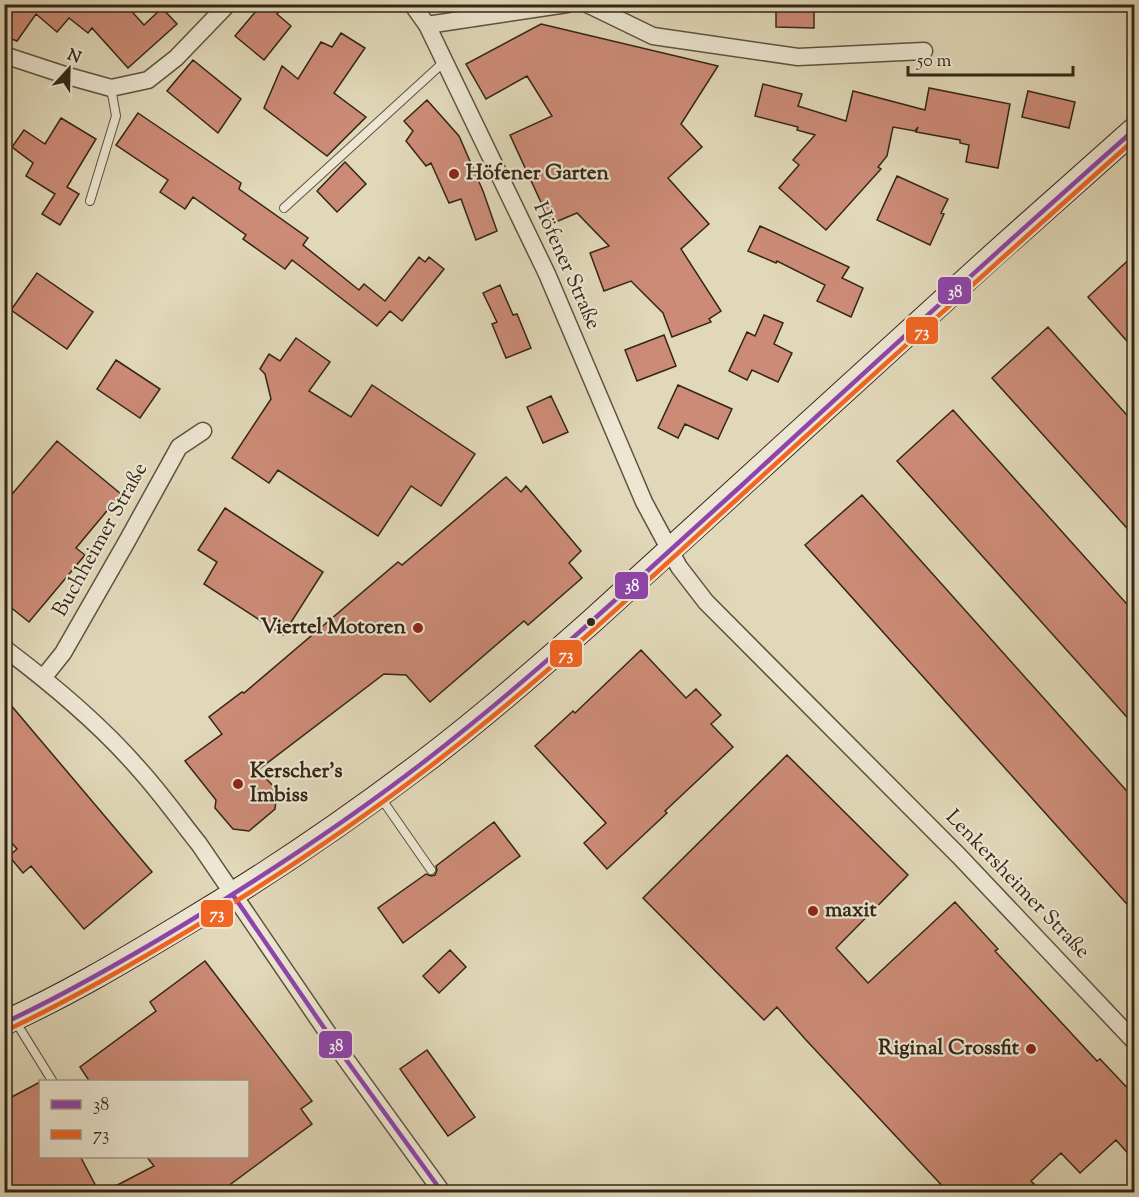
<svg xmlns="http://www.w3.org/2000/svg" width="1139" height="1197" font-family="'Sorts Mill Goudy',serif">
	<rect width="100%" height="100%" fill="#e1d8b9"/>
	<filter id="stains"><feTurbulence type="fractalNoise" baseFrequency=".00333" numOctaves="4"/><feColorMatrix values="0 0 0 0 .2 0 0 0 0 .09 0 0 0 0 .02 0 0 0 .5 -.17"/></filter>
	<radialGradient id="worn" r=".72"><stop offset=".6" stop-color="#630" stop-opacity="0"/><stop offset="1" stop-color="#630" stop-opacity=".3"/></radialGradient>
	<!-- building -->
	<path fill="#cc8b77" stroke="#332616" stroke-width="1.5" d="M4 4H125L144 25 162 8 177 24 128 68 92 28 88 33 69 18 57 32 36 14 17 41 4 36Z
		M262 4H285L277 14 291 26 264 60 235 36Z
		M776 4H814V28L776 27Z
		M541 24 718 66 681 124 702 147 668 178 709 224 681 249 721 311 709 319 711 322 672 337 663 313 631 281 604 291 590 253 609 246 577 213 551 224 510 135 552 116 527 76 486 99 466 64Z
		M341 33 365 48 334 93 366 117 327 156 264 108 282 66 298 79 321 42 332 47Z
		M193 60 241 99 218 133 167 91Z
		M763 84 802 94 798 106 846 121 853 91 925 110 929 88 1010 104 998 168 966 162 969 145 960 143V140L916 132 918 127 915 131 893 127 887 156 878 167 881 169 826 230 779 188 799 165 793 160 815 135 797 130 798 127 755 116Z
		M1028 91 1075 102 1069 128 1022 117Z
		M427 100 459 136 483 191 497 231 476 240 461 199 449 203 431 163 426 166 406 141 413 131 404 121Z
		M138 113 241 183 239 189 308 238 303 245 359 290 364 284 385 301 419 257 425 262 429 257 444 269 402 321 390 311 377 326 292 260 285 269 243 239 246 235 193 197 185 209 160 192 168 180 116 145Z
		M61 118 96 139 67 187 79 194 60 225 42 214 55 194 26 176 33 163 12 147 24 130 45 144Z
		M345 162 366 184 337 212 317 191Z
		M897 176 948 199 941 213 944 214 930 245 877 220Z
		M760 226 849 267 842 278 863 288 851 317 817 301 825 285 777 261 776 263 748 251Z
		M1134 255V349L1088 297Z
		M37 273 93 312 67 349 11 310Z
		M500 285 513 315 517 314 531 348 506 358 492 324 497 322 483 293Z
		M764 315 783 323 774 344 792 353 778 382 752 370 747 380 729 371 747 332 755 336Z
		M1048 327 1134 423V536L992 378Z
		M664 335 676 366 637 381 625 350Z
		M296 338 330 362 309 391 351 417 372 385 475 454 441 506 411 486 378 536 278 470 269 483 232 458 271 399 265 374 260 369 269 354 280 361Z
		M116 360 160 389 140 418 97 389Z
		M678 385 732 409 718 439 685 424 678 438 658 428Z
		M551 396 568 432 543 443 527 407Z
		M953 410 1134 612V725L897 461Z
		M57 441 121 494 76 548 85 555 29 622 4 602V486L13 493Z
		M506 477 521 492 526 486 581 551 569 563 582 578 528 625 524 621 430 702 406 675 384 674 258 770 277 790 275 809 249 831 233 829 215 808 216 800 185 761 222 734 209 717 242 692 244 693 398 562 402 565Z
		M862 495 1134 799V912L805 545Z
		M225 508 323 572 283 635 204 584 217 562 198 550Z
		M641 650 686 698 696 689 721 715 711 724 733 747 665 811 667 813 607 869 584 843 606 823 535 746 573 711 575 713Z
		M4 697 152 872 84 929 31 866 23 873 9 856 17 849 4 834Z
		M787 755 908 875 836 948 868 983 955 902 998 949 995 951 1097 1061 1100 1059 1134 1095V1160L1116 1140 1080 1173 1061 1153 1031 1181 1042 1192H948L806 1040 777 1007 764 1020 643 898Z
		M494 822 520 856 403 943 378 908 426 874 431 876 435 875 437 870 436 866Z
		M450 950 466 967 439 993 423 976Z
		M205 961 312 1101 301 1109 312 1124 220 1192H104L154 1166 146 1156H248V1082H90L80 1067 156 1011 150 1002Z
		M427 1050 475 1117 448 1136 400 1069Z
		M40 1082V1156H80L99 1192H15L4 1172V1101Z"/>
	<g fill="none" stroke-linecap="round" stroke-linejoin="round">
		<defs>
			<path id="lane" d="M90 201 116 116 111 88
				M284 208 445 61
				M381 798 431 870
				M14 1019 53 1082"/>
			<path id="street" d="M412 4 427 25 547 274 644 502 679 567 706 602 959 856 1134 1041
				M587 4 653 36 798 57 924 51
				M427 25 567 4
				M4 55 68 76 111 88 148 80 176 58 228 4
				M4 648C52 684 99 723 138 768 160 792 179 819 199 844L342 1054 442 1192
				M43 678 63 653 126 543 179 447 203 431"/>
			<path id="secondary" d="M4 1023C64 996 120 963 176 929 262 878 345 822 425 761 483 717 538 669 592 621L998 251 1134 130"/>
		</defs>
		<!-- lane casing -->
		<use href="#lane" stroke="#5e523f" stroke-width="10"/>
		<!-- street casing -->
		<use href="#street" stroke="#5e523f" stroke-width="19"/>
		<!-- secondary casing -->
		<use href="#secondary" stroke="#332616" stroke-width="26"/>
		<!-- lane -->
		<use href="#lane" stroke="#ece6d2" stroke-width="8"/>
		<!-- street -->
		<use href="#street" stroke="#ece6d2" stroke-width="16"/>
		<!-- secondary -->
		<use href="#secondary" stroke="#ece6d2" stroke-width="24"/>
		<defs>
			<path id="bus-1" d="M233 895 342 1054 442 1192
				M4 1023C66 994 125 960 183 925 282 865 379 800 469 726 563 650 651 567 741 486 871 366 1002 247 1134 130"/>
			<path id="bus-2" d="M7 1030C71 1000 131 965 191 929 290 869 387 803 476 730 570 654 658 571 747 490 876 372 1005 255 1134 140"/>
		</defs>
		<!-- bus-1 casing -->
		<use href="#bus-1" stroke="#ece6d2" stroke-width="9"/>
		<!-- bus-2 casing -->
		<use href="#bus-2" stroke="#ece6d2" stroke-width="9"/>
		<!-- bus-1 -->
		<use href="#bus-1" stroke="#8e44ad" stroke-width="4.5"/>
		<!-- bus-2 -->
		<use href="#bus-2" stroke="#f26522" stroke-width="4.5"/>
	</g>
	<!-- markers -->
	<g fill="#8f2418" stroke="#ece6d2" stroke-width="2">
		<circle cx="454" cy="174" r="6"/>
		<circle cx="418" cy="628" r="6"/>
		<circle cx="238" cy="784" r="6"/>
		<circle cx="813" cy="911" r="6"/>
		<circle cx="1031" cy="1049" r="6"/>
	</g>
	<circle fill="#332616" stroke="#ece6d2" stroke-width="2" cx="591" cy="622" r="5"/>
	<g text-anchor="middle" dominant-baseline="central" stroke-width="4.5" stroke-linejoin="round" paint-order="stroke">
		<!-- poi labels -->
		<g font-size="21" font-weight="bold" fill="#332616" stroke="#ece6d2" text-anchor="start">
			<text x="466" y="174">Höfener Garten</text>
			<text x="406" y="628" text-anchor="end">Viertel Motoren</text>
			<text x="250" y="772">Kerscher's<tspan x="250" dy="24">Imbiss</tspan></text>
			<text x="825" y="911">maxit</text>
			<text x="1019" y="1049" text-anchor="end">Riginal Crossfit</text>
		</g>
		<!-- street labels -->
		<g font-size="21" fill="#332616" stroke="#ece6d2">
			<text transform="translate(566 266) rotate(66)">Höfener Straße</text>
			<text transform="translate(101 540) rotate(-61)">Buchheimer Straße</text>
			<text transform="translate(1017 885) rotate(46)">Lenkersheimer Straße</text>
		</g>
	</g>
	<g stroke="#ece6d2" stroke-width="2">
		<rect x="937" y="276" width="35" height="29" rx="6" fill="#8e44ad"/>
		<rect x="905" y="316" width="34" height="29" rx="6" fill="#f26522"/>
		<rect x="614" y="571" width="35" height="29" rx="6" fill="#8e44ad"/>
		<rect x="549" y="639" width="34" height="29" rx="6" fill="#f26522"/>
		<rect x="200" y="899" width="34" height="29" rx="6" fill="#f26522"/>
		<rect x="318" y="1030" width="35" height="29" rx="6" fill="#8e44ad"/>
	</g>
	<g font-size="16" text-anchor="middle" font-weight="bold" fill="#fff">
		<text x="955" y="297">38</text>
		<text x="922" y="337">73</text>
		<text x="632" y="591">38</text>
		<text x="566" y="660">73</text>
		<text x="217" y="919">73</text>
		<text x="336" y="1051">38</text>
	</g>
	<!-- margin -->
	<rect width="1139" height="1197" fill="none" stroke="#e1d8b9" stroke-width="24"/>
	<rect x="6" y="6" width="1127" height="1185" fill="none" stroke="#332616" stroke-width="3"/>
	<rect x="12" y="12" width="1115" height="1173" fill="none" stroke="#332616" stroke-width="1.5"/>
	<!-- legend -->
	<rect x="39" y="1080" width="210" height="78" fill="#ece6d2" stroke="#a29987" stroke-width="1.5"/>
	<rect x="51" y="1100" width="30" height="9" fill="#8e44ad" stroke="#a29987" stroke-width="1.5"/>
	<text x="93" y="1110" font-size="18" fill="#332616">38</text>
	<rect x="51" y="1130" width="30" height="9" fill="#f26522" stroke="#a29987" stroke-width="1.5"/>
	<text x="93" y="1140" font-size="18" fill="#332616">73</text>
	<!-- north arrow -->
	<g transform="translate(69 69) rotate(22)" stroke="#ece6d2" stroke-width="4.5" paint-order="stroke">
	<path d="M0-4.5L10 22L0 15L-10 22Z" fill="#332616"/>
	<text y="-9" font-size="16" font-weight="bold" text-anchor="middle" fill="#332616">N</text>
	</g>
	<!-- scale -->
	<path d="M908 66v9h165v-9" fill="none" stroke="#332616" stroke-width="3"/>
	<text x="917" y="66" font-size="18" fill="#332616" stroke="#ece6d2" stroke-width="4.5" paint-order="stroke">50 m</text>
	<rect width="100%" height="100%" filter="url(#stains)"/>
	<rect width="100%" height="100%" fill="url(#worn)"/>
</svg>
